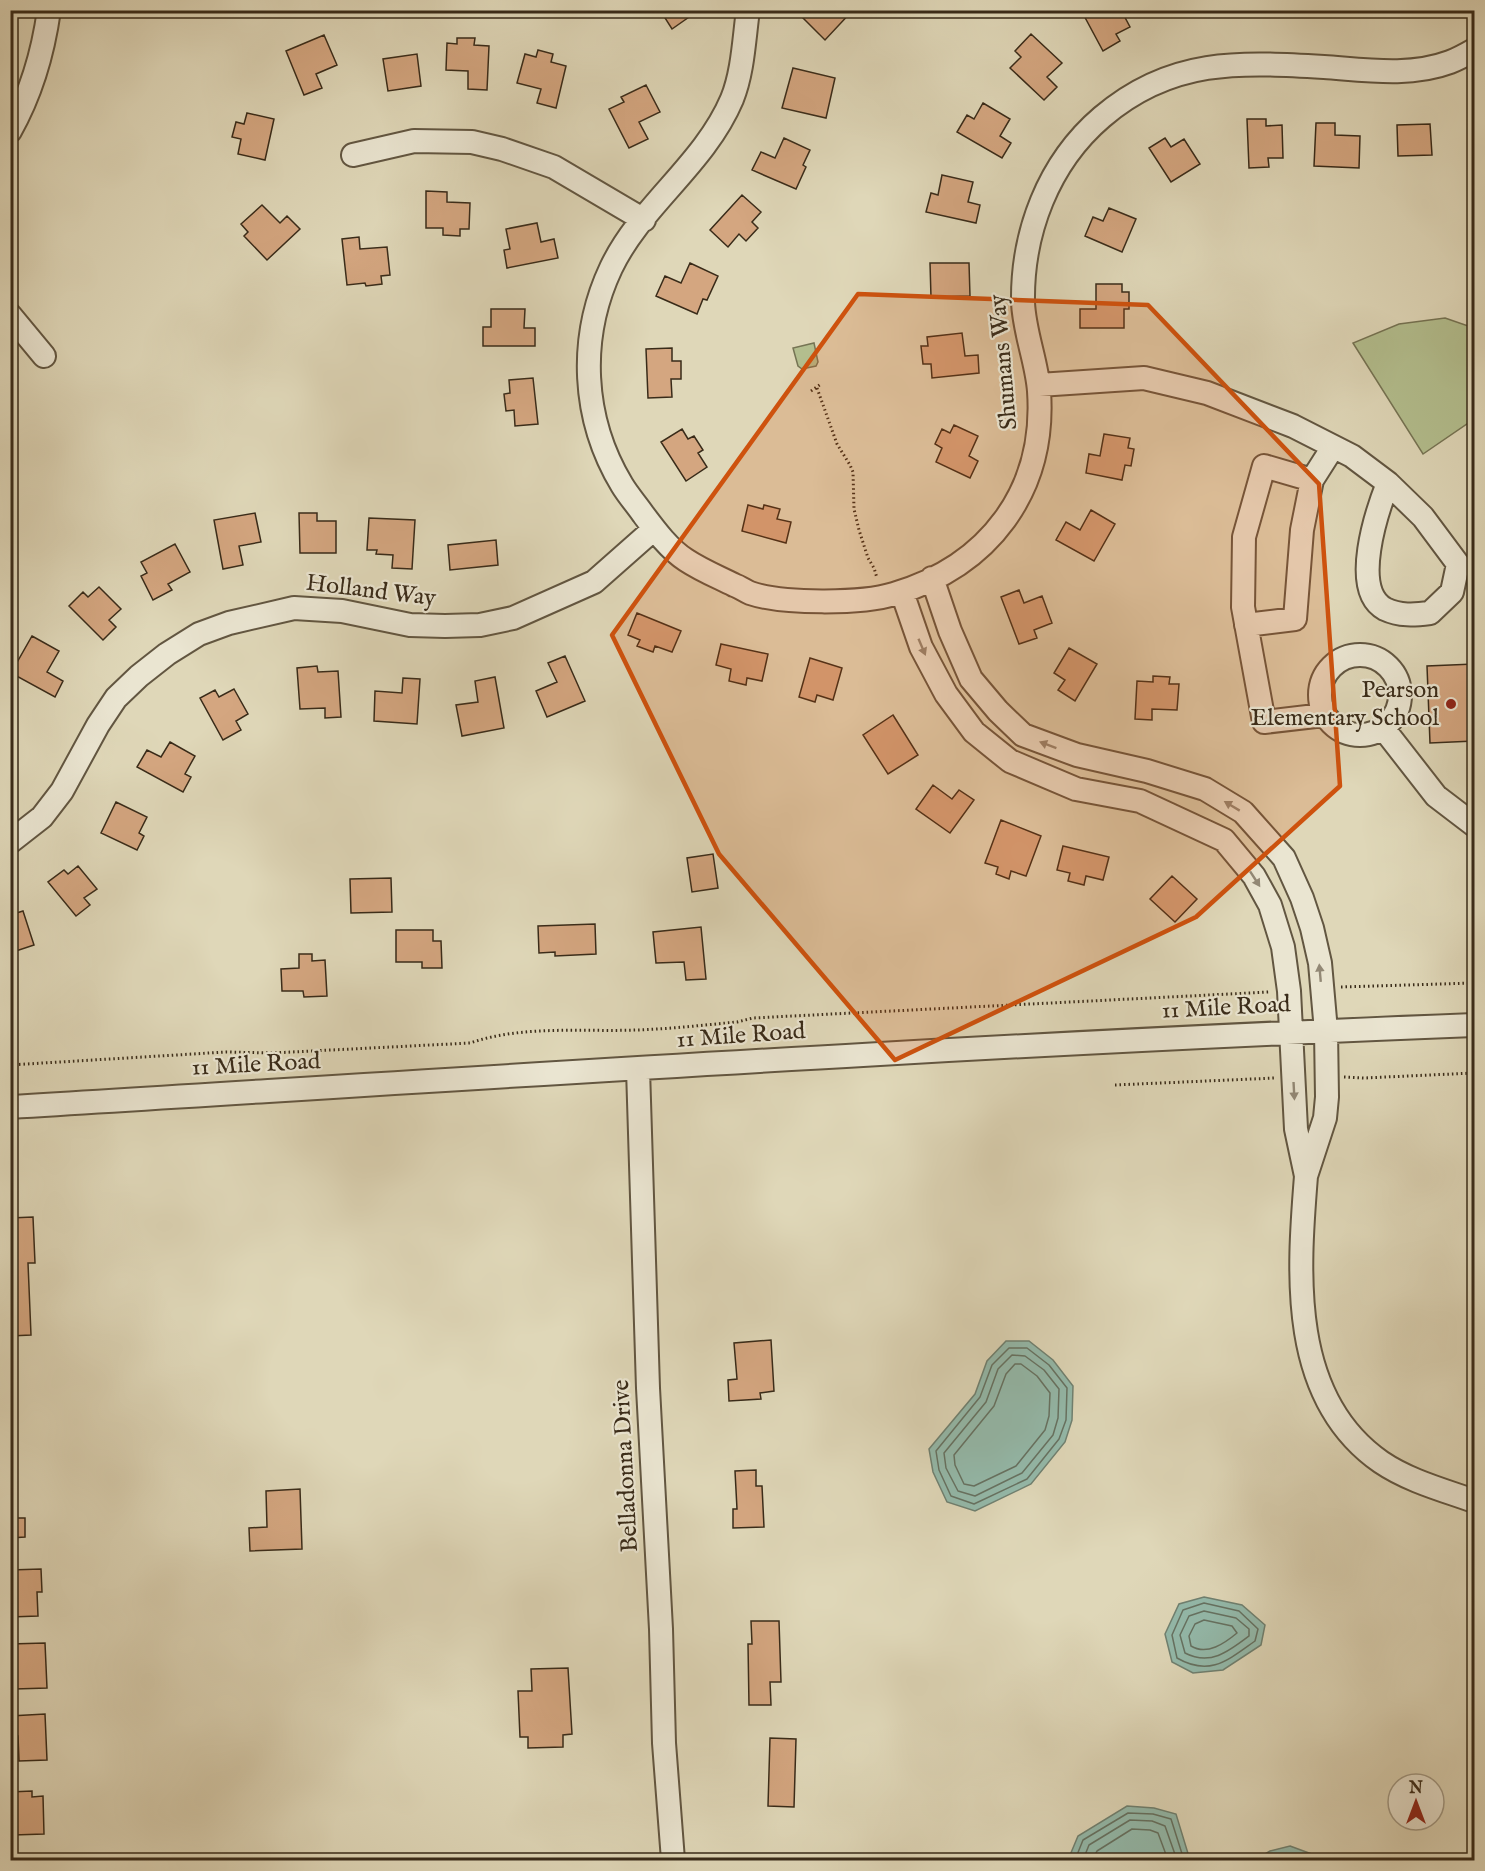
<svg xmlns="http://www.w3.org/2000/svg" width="1485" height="1871" font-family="'IM FELL English',serif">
	<rect width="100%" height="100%" fill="#dfd7b8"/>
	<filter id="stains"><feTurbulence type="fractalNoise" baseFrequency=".00333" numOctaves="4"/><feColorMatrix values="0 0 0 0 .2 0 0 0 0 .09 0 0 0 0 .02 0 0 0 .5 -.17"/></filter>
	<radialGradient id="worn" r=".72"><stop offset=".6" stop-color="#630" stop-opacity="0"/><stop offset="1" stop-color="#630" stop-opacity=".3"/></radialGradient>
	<!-- green -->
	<path fill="#b3be8e" stroke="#767454" stroke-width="1.5" d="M1445 318 1474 328V419L1423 454 1353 343 1399 324Z
		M814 343 818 362 816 366 802 369 798 366 793 348Z"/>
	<!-- water -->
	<path fill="#94baab" stroke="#708171" stroke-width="1.5" d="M1006 1341H1029L1053 1360 1073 1386 1072 1420 1065 1442 1031 1484 975 1511 947 1502 933 1472 929 1449 975 1394 987 1361Z
		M1204 1597 1242 1605 1265 1625 1261 1645 1223 1670 1193 1673 1172 1662 1165 1634 1179 1604Z
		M1127 1806 1154 1808 1176 1814 1190 1860H1068L1078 1836Z
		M1290 1846 1328 1860H1255L1270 1851Z"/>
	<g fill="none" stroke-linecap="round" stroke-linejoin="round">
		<!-- shore -->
		<path stroke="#667262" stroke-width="1.5" d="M1009 1348H1027L1049 1365 1067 1388 1066 1420 1059 1439 1027 1479 974 1504 951 1496 939 1470 936 1451 980 1397 992 1365Z
			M1012 1355 1025 1356 1044 1370 1059 1389 1058 1418 1053 1435 1022 1473 975 1496 958 1491 946 1468 944 1453 986 1402 998 1369Z
			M1021 1364 1037 1376 1050 1393 1049 1416 1045 1430 1016 1466 974 1486 964 1484 955 1465 954 1455 994 1406 1006 1374 1015 1364Z
			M1204 1603 1239 1611 1258 1629 1255 1641C1228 1660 1210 1677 1177 1658L1172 1635 1183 1610Z
			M1204 1611 1236 1618 1249 1629V1636C1228 1652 1210 1666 1185 1653L1180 1635 1189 1616Z
			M1204 1620 1232 1626 1237 1633C1225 1643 1207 1656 1191 1646L1189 1636 1195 1624Z
			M1075 1860 1083 1840 1128 1813 1153 1814 1171 1819 1184 1860
			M1083 1860 1089 1845 1130 1820 1152 1821 1165 1826 1177 1860
			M1092 1860 1097 1851 1132 1829 1150 1830 1158 1833 1168 1860"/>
	</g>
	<!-- building -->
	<path fill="#d4a680" stroke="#392b19" stroke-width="1.5" d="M660 10H699L672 29Z
		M795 10H853L825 40Z
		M1081 10H1121L1130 27 1116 34 1120 41 1103 51Z
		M1031 34 1062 63 1047 77 1057 87 1044 100 1010 68 1021 57 1015 51Z
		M324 35 337 65 316 74 322 88 304 95 286 51Z
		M457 38H475L474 45 489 46 487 90 468 89V71L446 70 447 43 457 44Z
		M538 50 553 54 551 62 566 66 556 108 537 103 541 89 517 83 525 54 536 57Z
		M417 54 421 86 388 91 383 59Z
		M793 68 835 78 826 118 782 108Z
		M646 85 660 112 639 122 648 139 629 148 609 109 624 102 621 97Z
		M983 103 1010 119 1000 136 1011 143 1002 158 957 132 967 115 974 119Z
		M247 113 274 119 265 160 238 154 241 139 232 137 236 122 244 124Z
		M1247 119H1266V126L1282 125 1283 158H1268L1269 167 1249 168Z
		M1316 123H1335V135L1360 136 1359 168 1314 166Z
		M1430 124 1432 155 1398 156 1397 125Z
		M784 138 810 150 803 165 806 167 796 189 752 170 761 152 775 158Z
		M1165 138 1171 147 1184 139 1200 164 1171 182 1149 148Z
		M942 175 973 182 968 202 980 205 976 223 926 212 931 193 938 195Z
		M426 191 447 192V202L470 203 469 229H460V236L443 235V228H426Z
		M742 195 761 212 752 222 758 228 746 241 739 234 728 247 710 230Z
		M262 205 280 223 287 216 300 229 267 260 244 236 248 232 241 224Z
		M1109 208 1136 219 1122 252 1085 236 1093 217 1103 221Z
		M537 223 541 242 554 239 558 258 507 268 504 250 510 249 506 229Z
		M359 237 360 249 387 247 390 275 381 276 382 284 366 286 365 283 347 285 342 239Z
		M690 263 718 276 707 300 703 299 697 314 656 296 665 276 681 283Z
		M930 263H969L970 296 931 297Z
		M1096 284H1122V292H1129V309H1124V328H1080V309H1096Z
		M491 309H525L524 328H535V346H483V327H491Z
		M962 333 965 356 978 355 979 373 932 378 931 364H923L921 346H928L927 337Z
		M672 348V361H681V379H671L672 397 648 398 646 349Z
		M533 378 538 424 515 426 514 410 506 411 504 394 510 393 509 380Z
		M954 425 978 436 969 456 978 461 970 478 936 462 942 448 935 444 942 429 950 433Z
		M682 429 688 439 694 436 703 450 698 453 707 467 686 481 661 442Z
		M1104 434 1130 438 1128 448 1134 449 1131 466 1125 465 1122 480 1086 473 1089 454 1100 456Z
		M748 505 763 509 764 505 780 509 777 519 791 522 786 543 742 531Z
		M1091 510 1115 524 1094 561 1056 540 1066 522 1080 530Z
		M255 513 261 542 239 546 243 565 223 569 214 520Z
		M299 513H317V521H336V553H300Z
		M369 518 415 520 412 569 392 568 393 555 376 554 377 550H367Z
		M496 540 498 565 450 570 448 545Z
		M175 544 190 572 168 584 172 590 153 600 141 576 147 573 141 562Z
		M99 587 121 609 109 620 116 627 103 640 69 606 83 592 88 597Z
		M1019 590 1024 603 1042 596 1052 623 1034 630 1037 638 1019 644 1001 597Z
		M637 613 681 631 672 652 655 646 653 652 637 646 640 640 628 635Z
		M32 636 59 651 47 672 63 681 55 697 11 673Z
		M721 644 768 654 762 681 747 678 746 685 729 681 731 669 716 665Z
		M1069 648 1097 664 1075 701 1058 690 1065 680 1054 673Z
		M565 656 585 701 547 717 536 691 557 682 548 663Z
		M810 658 842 668 833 700 817 695 815 702 799 697Z
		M1474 664V741L1430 743 1427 666Z
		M317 666 318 672 338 671 341 717 325 718V708L300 709 297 668Z
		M1153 676 1170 677 1169 684H1179L1177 710 1152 709V720L1135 719 1137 681 1153 682Z
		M495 677 504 728 462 736 456 705 478 702 475 681Z
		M403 678 420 679 417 724 374 721 375 691 402 693Z
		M234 689 248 714 236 721 241 730 223 740 200 698 215 690 219 697Z
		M893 715 918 755 888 774 863 735Z
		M170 742 195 756 185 774 191 777 183 792 137 767 147 750 161 757Z
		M933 785 952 799 959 790 974 800 950 833 916 809Z
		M116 802 147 817 139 833 144 836 137 850 101 833Z
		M1001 820 1041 836 1026 876 1011 871 1009 879 996 874 998 867 985 863Z
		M1063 846 1109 857 1103 880 1086 876 1084 885 1068 881 1070 873 1057 870Z
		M713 854 718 888 692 892 687 858Z
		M78 866 97 889 84 898 90 905 76 916 48 882 64 870 68 874Z
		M1172 876 1197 899 1175 922 1150 899Z
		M391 878 392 912 351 913 350 879Z
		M23 911 34 945 10 953V915Z
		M595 924 596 954 555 956V952L539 953 538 926Z
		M701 927 706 979 686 980 684 962 656 963 653 932Z
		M396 930H433V941H441L442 968H422V962H396Z
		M299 954H312V961L325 960 327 996 304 997 303 991H282L281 969 299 968Z
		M33 1217 35 1263H28L31 1335 10 1336V1218Z
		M771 1340 774 1391 760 1393 761 1399 729 1401 728 1380 737 1379 734 1343Z
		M756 1470V1486H762L764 1527 733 1528V1509H737L735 1471Z
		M300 1489 302 1549 250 1551 249 1528 267 1527 266 1491Z
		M10 1518H25V1537L10 1538Z
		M41 1569 42 1592H37L38 1616 10 1617V1570Z
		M751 1621H779L781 1682H770L771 1705H749L748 1644H752Z
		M45 1643 47 1688 15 1689 14 1663H10V1644Z
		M568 1668 572 1734 563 1735V1747L528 1748V1737H520L518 1691H532L531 1669Z
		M45 1714 47 1760 19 1761 18 1736H10V1716Z
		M770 1738 796 1739 794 1807 768 1806Z
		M32 1791V1797L43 1796 44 1834 13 1835 10 1792Z"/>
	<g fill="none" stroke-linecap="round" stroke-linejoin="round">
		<defs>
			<path id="minor" d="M748 10C744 39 743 72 732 99 704 165 641 205 611 268 578 338 582 419 622 485 628 495 636 504 643 514 655 530 669 549 686 560 701 570 718 577 734 585 740 587 745 591 750 593 782 604 862 604 894 594 989 566 1046 491 1039 391 1037 362 1024 332 1023 302 1022 233 1048 163 1102 117 1171 58 1239 62 1324 67 1366 70 1410 77 1450 62 1458 59 1467 54 1474 50
				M10 131C31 94 43 53 49 10
				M353 155 414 141 472 142 502 149 554 167 644 220
				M10 315 44 356
				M1039 385 1144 378 1207 393 1293 426 1352 456 1388 483 1423 517 1458 564 1452 592 1430 613C1414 615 1400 616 1385 609 1350 590 1377 511 1388 483
				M902 592 921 647 946 694 974 732 1010 761 1076 789 1140 801 1224 840 1254 876 1270 905 1283 947 1289 991 1296 1129 1306 1176 1325 1118 1327 1097 1326 1031 1320 963 1312 928 1302 898 1284 858 1243 812 1205 789 1147 771 1077 755 1023 735 998 711 971 679 950 631 932 578
				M1246 625 1295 619 1302 530 1312 480
				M1320 695a40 40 0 1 1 80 0a40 40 0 1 1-80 0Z
				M1324 715 1264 722 1243 607 1244 537 1264 466 1312 480 1333 447
				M1383 728 1436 796 1474 825
				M10 842 42 817 62 791 98 725 116 698 139 676 167 654 199 634 229 623 294 608 342 611 410 625 445 626 480 625 513 618 594 582 654 529
				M638 1069 648 1388 661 1629 664 1743 673 1860
				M10 1107C498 1077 986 1044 1474 1025
				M1306 1176C1298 1275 1289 1398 1381 1462 1409 1481 1443 1490 1474 1501"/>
		</defs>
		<!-- minor casing -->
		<use href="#minor" stroke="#625641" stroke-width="26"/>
		<!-- path -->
		<path stroke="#392b19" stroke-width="3" stroke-dasharray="1.5 3" stroke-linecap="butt" d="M817 388 837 444 850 465 853 472 854 509 859 530 868 558 874 568 877 578
			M811 391 821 384
			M1341 987 1474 983
			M10 1065 226 1052 272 1053 470 1043C523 1025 581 1032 636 1030 670 1029 704 1025 737 1022L753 1018 1269 992
			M1344 1077 1364 1078 1474 1073
			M1115 1085 1275 1078"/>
		<!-- minor -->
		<use href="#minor" stroke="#eae5d1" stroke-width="22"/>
	</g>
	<!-- one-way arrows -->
	<defs><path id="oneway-solid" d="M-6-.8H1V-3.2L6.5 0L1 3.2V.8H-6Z" transform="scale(1.5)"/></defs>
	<g fill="#928875">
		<use href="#oneway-solid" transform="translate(922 647) rotate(67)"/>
		<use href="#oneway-solid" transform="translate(1048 745) rotate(-159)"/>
		<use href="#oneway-solid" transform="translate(1232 806) rotate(-149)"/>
		<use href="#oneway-solid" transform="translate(1255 879) rotate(57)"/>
		<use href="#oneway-solid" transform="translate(1320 973) rotate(-95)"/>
		<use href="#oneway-solid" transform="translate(1294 1091) rotate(87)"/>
	</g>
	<!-- marked area -->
	<path fill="#ce520e" fill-opacity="0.2" stroke="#ce520e" stroke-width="4.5" stroke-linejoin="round" d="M858 294 1148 305 1319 484 1340 786 1196 917 895 1060 719 854 612 635Z"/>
	<!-- markers -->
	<circle fill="#8f2418" stroke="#eae5d1" stroke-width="2" cx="1451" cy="704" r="6"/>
	<g text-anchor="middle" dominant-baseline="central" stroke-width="4.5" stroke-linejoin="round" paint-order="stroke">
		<!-- street labels -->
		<g font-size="24" fill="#392b19" stroke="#eae5d1">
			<text transform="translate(1004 362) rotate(-95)">Shumans Way</text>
			<text transform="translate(371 591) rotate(7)">Holland Way</text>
			<text transform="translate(1226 1008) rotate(-3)">11 Mile Road</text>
			<text transform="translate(741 1036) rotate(-4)">11 Mile Road</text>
			<text transform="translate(256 1065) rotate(-3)">11 Mile Road</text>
			<text transform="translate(626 1466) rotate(-93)">Belladonna Drive</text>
		</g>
		<!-- poi labels -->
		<g font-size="24" fill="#392b19" stroke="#eae5d1" text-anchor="end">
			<text x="1439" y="690">Pearson<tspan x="1439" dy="28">Elementary School</tspan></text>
		</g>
	</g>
	<!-- margin -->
	<rect width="1485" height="1871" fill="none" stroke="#dfd7b8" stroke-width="36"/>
	<rect x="12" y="12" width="1461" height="1847" fill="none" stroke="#392b19" stroke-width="3"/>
	<rect x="18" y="18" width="1449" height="1835" fill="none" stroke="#392b19" stroke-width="1.5"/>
	<!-- north arrow -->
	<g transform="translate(1416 1802)"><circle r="28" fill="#eae5d1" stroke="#a39b87" stroke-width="1.5"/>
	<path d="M0-4.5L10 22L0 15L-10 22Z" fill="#8f2418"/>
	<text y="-9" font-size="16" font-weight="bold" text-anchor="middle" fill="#392b19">N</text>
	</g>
	<rect width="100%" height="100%" filter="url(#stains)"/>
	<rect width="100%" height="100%" fill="url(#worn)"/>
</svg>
